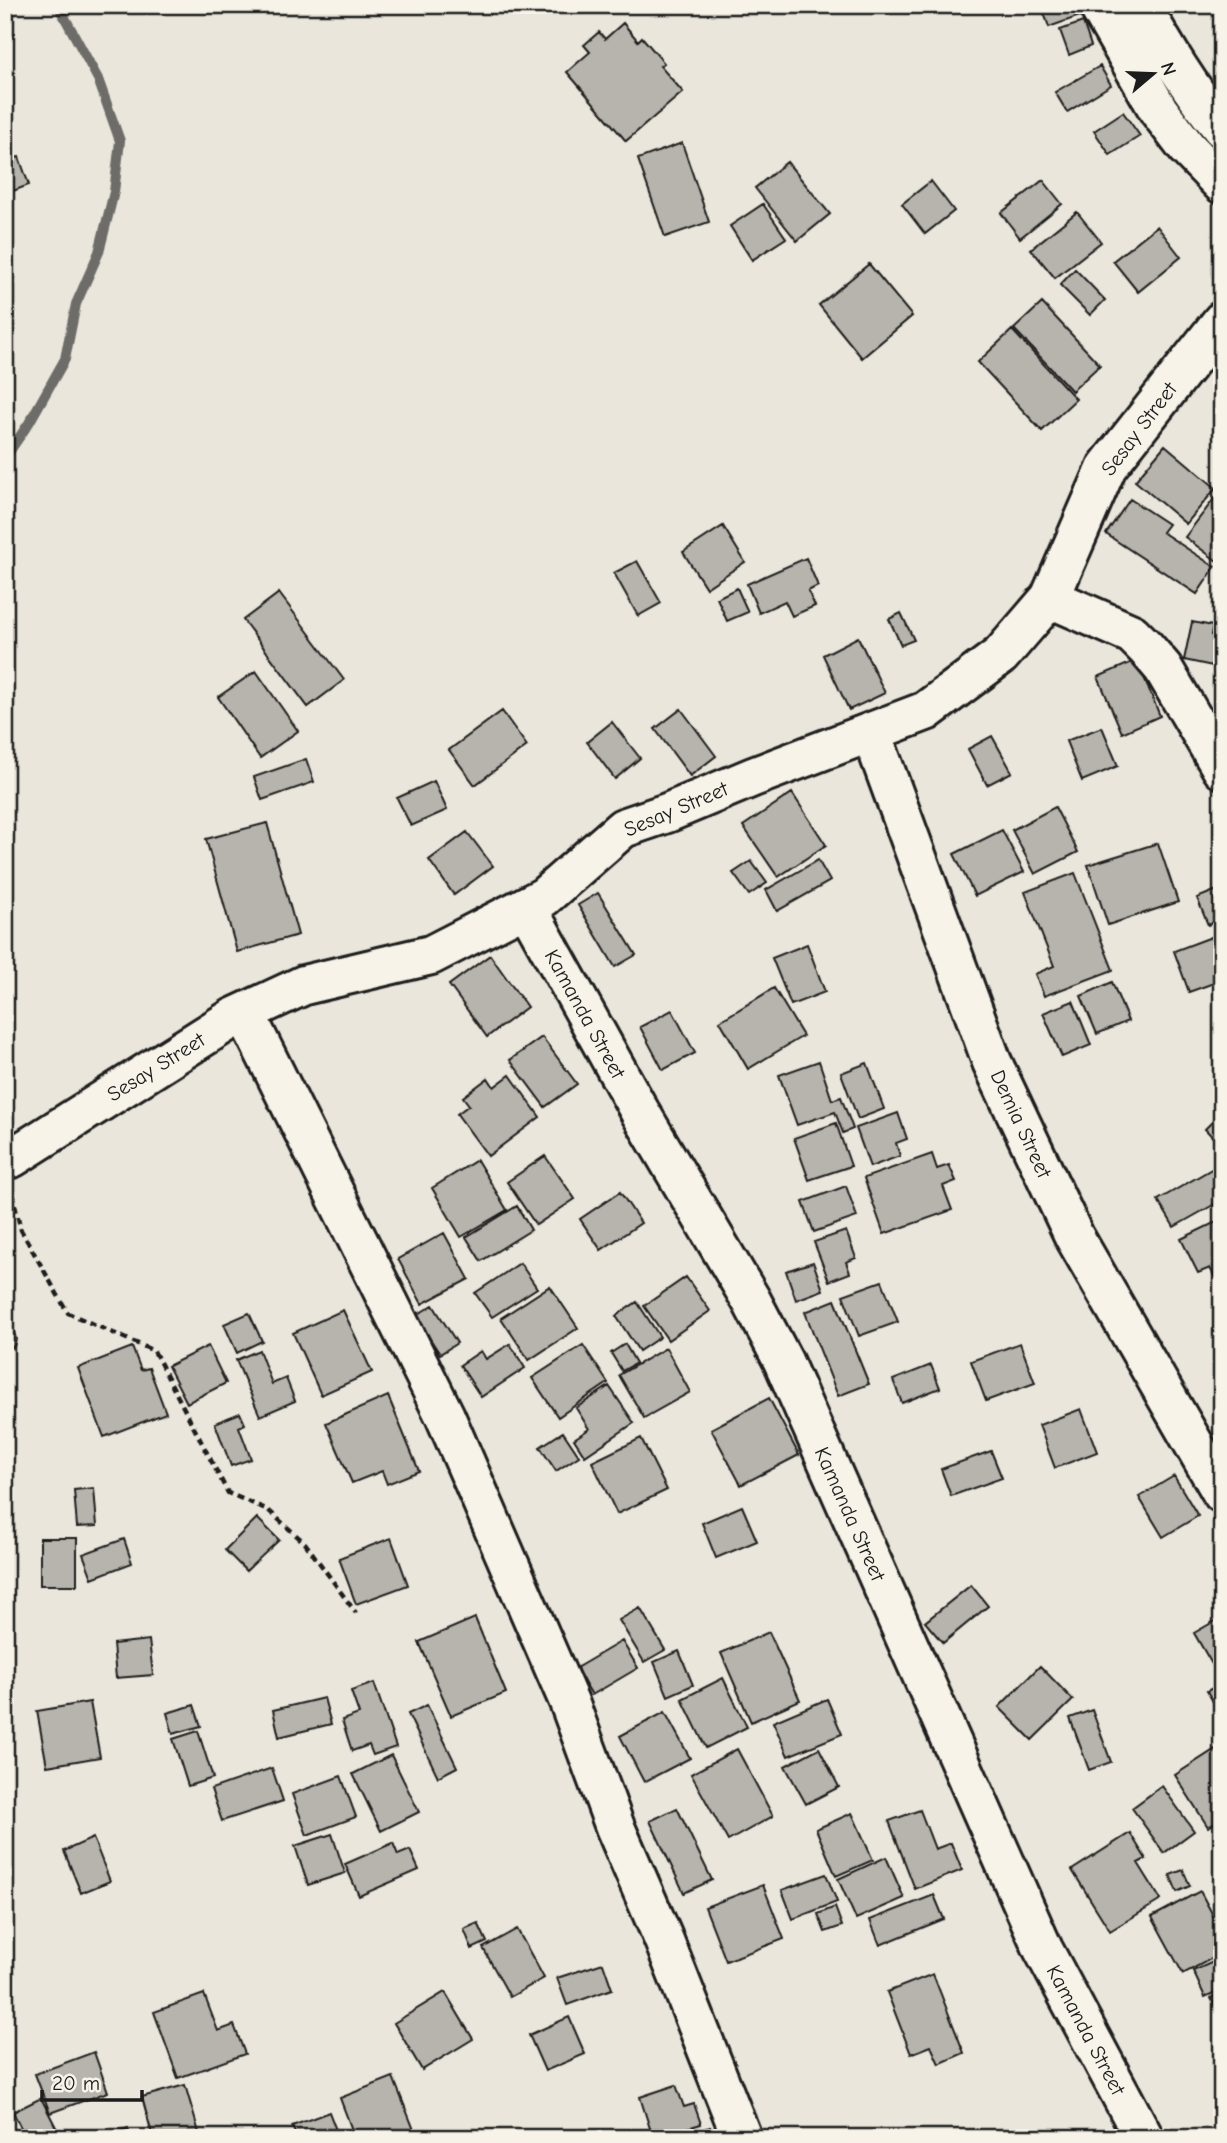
<svg xmlns="http://www.w3.org/2000/svg" width="1227" height="2143" font-family="'Comic Neue',sans-serif">
	<rect width="100%" height="100%" fill="#eae6dc"/>
	<filter id="ink" filterUnits="userSpaceOnUse"><feTurbulence type="fractalNoise" baseFrequency=".0143" numOctaves="2"/><feDisplacementMap in="SourceGraphic" scale="14" xChannelSelector="R" yChannelSelector="G"/><feConvolveMatrix kernelMatrix="1 2 1 2 8 2 1 2 1" color-interpolation-filters="sRGB"/></filter>
	<g filter="url(#ink)">
		<g fill="none" stroke-linecap="round" stroke-linejoin="round">
			<!-- stream -->
			<path stroke="#6d6c68" stroke-width="10" d="M5 458 29 423 65 359 76 304 99 252 114 192 120 141 98 79 58 5"/>
		</g>
		<!-- building -->
		<path fill="#b6b4ac" stroke="#1c1c1c" stroke-width="2" d="M1057 5H1076L1080 16 1049 27 1043 10Z
			M1083 22 1091 46 1069 55 1060 30Z
			M623 23 638 41 642 37 664 63 660 66 683 92 626 141 567 72 590 52 584 45 599 32 605 39Z
			M1100 66 1111 85 1067 112 1055 92Z
			M1123 112 1140 136 1110 155 1094 131Z
			M682 143 709 222 665 237 638 159Z
			M19 157 29 185 5 194V161Z
			M787 162 830 214 797 241 755 188Z
			M1043 180 1062 204 1020 238 1001 213Z
			M931 181 954 211 925 234 902 204Z
			M763 204 786 238 752 260 730 226Z
			M1077 212 1101 242 1055 278 1031 249Z
			M1157 226 1181 257 1138 292 1113 261Z
			M869 264 912 316 862 358 819 305Z
			M1075 269 1105 300 1090 315 1060 285Z
			M1042 303 1100 365 1072 391 1014 329Z
			M1012 330 1076 399 1042 431 978 362Z
			M1165 445 1216 488 1186 524 1135 481Z
			M1217 495 1222 498V555L1217 561 1185 537Z
			M1130 499 1168 524 1162 532 1215 567 1197 594 1106 534Z
			M723 526 745 562 706 588 683 552Z
			M806 558 818 586 808 591 815 606 792 616 785 601 759 613 747 584Z
			M637 561 661 603 638 616 614 573Z
			M737 588 748 612 727 621 717 598Z
			M279 593 344 680 308 707 243 620Z
			M901 613 914 640 901 645 889 619Z
			M1192 622 1213 626 1211 635 1222 637V668L1184 660Z
			M858 637 885 693 849 710 823 655Z
			M1137 660 1160 716 1122 733 1098 677Z
			M256 671 298 731 260 758 218 697Z
			M681 709 716 756 690 776 655 729Z
			M502 711 527 746 475 785 449 750Z
			M612 722 640 758 615 779 587 742Z
			M1102 727 1118 766 1082 781 1066 741Z
			M992 736 1012 772 987 785 968 749Z
			M306 759 314 782 262 800 254 777Z
			M434 781 447 810 411 826 397 798Z
			M792 793 826 845 778 877 743 826Z
			M1055 807 1078 852 1035 874 1012 830Z
			M267 823 298 935 237 952 206 839Z
			M1002 830 1024 872 975 896 954 854Z
			M467 832 493 866 454 895 429 860Z
			M1158 843 1178 902 1108 925 1088 865Z
			M818 860 830 881 777 911 766 890Z
			M751 861 767 883 749 895 733 873Z
			M1075 873 1113 970 1044 996 1035 974 1054 966 1025 892Z
			M1222 888V919L1208 925 1197 898Z
			M598 893 636 955 615 967 578 905Z
			M1222 933V980L1189 992 1174 951Z
			M807 944 825 992 791 1005 772 958Z
			M490 955 527 1007 487 1037 449 985Z
			M1112 982 1128 1021 1097 1034 1081 996Z
			M774 988 803 1036 748 1069 720 1021Z
			M1073 1001 1091 1045 1062 1057 1043 1013Z
			M672 1010 695 1053 663 1070 640 1027Z
			M542 1037 577 1084 545 1107 510 1060Z
			M819 1061 832 1100 841 1097 853 1129 843 1133 835 1112 797 1125 779 1075Z
			M867 1063 884 1109 858 1119 841 1073Z
			M510 1075 540 1117 488 1156 457 1114 469 1105 463 1097 488 1078 494 1087Z
			M1222 1112V1147L1205 1129Z
			M898 1113 907 1139 896 1143 900 1156 870 1167 856 1128Z
			M836 1123 851 1166 809 1180 794 1138Z
			M932 1154 937 1169 949 1165 956 1181 943 1186 952 1210 884 1234 864 1178Z
			M545 1156 575 1199 536 1225 507 1182Z
			M477 1160 507 1210 461 1237 432 1188Z
			M1222 1163V1200L1174 1227 1158 1200Z
			M846 1186 857 1217 814 1232 803 1202Z
			M620 1192 641 1223 601 1250 580 1219Z
			M517 1206 531 1230 481 1261 466 1237Z
			M1222 1219V1291L1210 1268 1198 1273 1181 1239Z
			M846 1231 856 1258 846 1262 850 1273 829 1281 814 1242Z
			M444 1233 469 1279 422 1304 398 1259Z
			M813 1262 823 1290 796 1300 786 1271Z
			M520 1263 537 1288 492 1317 475 1293Z
			M686 1277 710 1311 668 1340 644 1306Z
			M882 1281 898 1322 859 1336 843 1295Z
			M550 1286 578 1328 529 1360 501 1318Z
			M835 1300 869 1384 838 1396 805 1312Z
			M637 1302 660 1337 639 1351 616 1316Z
			M433 1305 457 1343 440 1354 415 1316Z
			M343 1310 372 1372 321 1395 293 1333Z
			M249 1313 262 1341 237 1353 224 1324Z
			M5 1328 14 1332 16 1339 14 1346 8 1350H5Z
			M1020 1343 1035 1383 986 1401 971 1361Z
			M510 1344 525 1368 481 1397 460 1365 481 1351 486 1359Z
			M625 1344 636 1363 622 1371 611 1353Z
			M583 1345 608 1383 558 1417 532 1378Z
			M208 1346 226 1383 187 1403 168 1366Z
			M132 1347 141 1370 149 1368 166 1413 104 1437 78 1368Z
			M666 1348 690 1392 644 1418 619 1375Z
			M259 1350 272 1384 286 1378 295 1401 260 1416 236 1360Z
			M931 1365 940 1388 902 1403 893 1380Z
			M609 1386 634 1423 585 1456 574 1439 589 1429 576 1408Z
			M388 1396 419 1471 387 1484 382 1471 352 1483 326 1423Z
			M769 1398 799 1455 741 1485 711 1429Z
			M1081 1409 1097 1452 1055 1468 1039 1425Z
			M240 1413 245 1424 239 1427 251 1459 231 1466 215 1423Z
			M563 1432 579 1456 556 1471 540 1447Z
			M641 1438 667 1490 617 1514 592 1462Z
			M991 1451 1002 1478 951 1496 941 1469Z
			M1174 1476 1198 1516 1163 1537 1139 1497Z
			M94 1488 97 1526 77 1527 74 1490Z
			M742 1506 757 1541 716 1558 702 1523Z
			M257 1518 279 1540 246 1571 225 1550Z
			M40 1538H77V1585H40Z
			M391 1538 408 1585 356 1604 339 1558Z
			M124 1539 132 1563 92 1578 83 1554Z
			M971 1585 988 1606 943 1643 925 1622Z
			M640 1608 665 1650 644 1662 619 1620Z
			M1222 1617V1677L1220 1678 1194 1633Z
			M475 1618 506 1693 451 1716 419 1642Z
			M769 1632 800 1700 751 1722 721 1653Z
			M149 1640 153 1675 116 1678 113 1644Z
			M622 1641 638 1668 592 1695 576 1668Z
			M679 1651 693 1685 668 1696 654 1662Z
			M1040 1666 1073 1700 1032 1740 999 1707Z
			M723 1678 747 1727 706 1748 682 1699Z
			M374 1683 396 1747 373 1755 369 1745 352 1751 342 1720 359 1714 351 1691Z
			M1222 1683V1718L1207 1691Z
			M324 1698 331 1724 279 1737 273 1710Z
			M827 1699 842 1734 788 1756 773 1722Z
			M90 1702 100 1757 47 1766 37 1711Z
			M194 1705 201 1726 173 1734 167 1713Z
			M427 1705 457 1767 438 1777 408 1714Z
			M1092 1710 1111 1762 1089 1770 1070 1718Z
			M665 1712 690 1758 644 1782 620 1736Z
			M198 1731 213 1778 188 1786 173 1739Z
			M819 1748 839 1787 806 1804 785 1766Z
			M1217 1748 1222 1756V1819L1208 1827 1175 1775Z
			M737 1749 773 1816 728 1841 691 1774Z
			M391 1755 419 1812 381 1831 353 1774Z
			M272 1768 283 1801 222 1821 211 1789Z
			M341 1776 356 1817 307 1835 292 1794Z
			M1162 1786 1194 1831 1164 1853 1132 1808Z
			M677 1808 712 1880 684 1893 650 1821Z
			M920 1810 935 1849 951 1843 962 1870 915 1889 889 1821Z
			M852 1813 873 1860 836 1876 816 1829Z
			M1130 1833 1146 1859 1138 1863 1161 1900 1110 1931 1072 1870Z
			M332 1834 345 1873 308 1885 295 1846Z
			M93 1838 110 1881 81 1893 64 1851Z
			M393 1843 398 1855 410 1850 419 1870 359 1896 345 1864Z
			M886 1857 904 1898 856 1919 838 1879Z
			M1183 1870 1190 1886 1177 1892 1170 1875Z
			M826 1874 837 1902 793 1919 782 1890Z
			M763 1885 784 1939 726 1961 705 1907Z
			M1200 1891 1222 1932V1953L1183 1974 1152 1917Z
			M934 1895 944 1919 880 1945 870 1920Z
			M835 1907 842 1926 825 1932 818 1914Z
			M478 1923 487 1942 472 1949 464 1929Z
			M517 1929 544 1978 510 1997 483 1948Z
			M1222 1958V1989L1205 1997 1193 1971Z
			M603 1963 612 1989 567 2005 557 1978Z
			M933 1974 964 2053 939 2064 931 2046 911 2054 887 1992Z
			M445 1992 473 2039 422 2070 394 2023Z
			M1222 1993V2019L1211 1998Z
			M204 1994 218 2031 234 2025 245 2054 178 2078 154 2012Z
			M569 2017 585 2054 545 2071 529 2035Z
			M94 2052 108 2092 50 2113 35 2074Z
			M393 2077 416 2135 407 2138H355L340 2098Z
			M185 2085 200 2136 153 2138 142 2097Z
			M676 2085 684 2107 694 2104 701 2124 653 2138 640 2097Z
			M41 2098 61 2137 59 2138H26L13 2112Z
			M329 2112 339 2138H297L292 2126Z
			M710 2127 713 2138H679Z
			M128 2128 131 2138H117L115 2132Z
			M1222 2128V2138H1209L1208 2136Z"/>
		<g fill="none" stroke-linecap="round" stroke-linejoin="round">
			<defs>
				<path id="minor" d="M1050 598 1132 634 1146 648 1163 668 1222 769
					M871 732 992 1062 1074 1236 1222 1493
					M526 906 640 1112 751 1300 783 1361 1043 1949 1144 2138
					M245 1013 445 1416 569 1702 615 1827 663 1938 742 2138
					M5 1159 12 1158 233 1018 304 985 431 955 544 897 623 828 667 813 753 777 926 711 1001 655 1050 598 1107 467 1222 321"/>
				<path id="major" d="M1098 5 1159 111 1187 148 1222 184
					M1141 5C1165 48 1190 90 1222 128"/>
			</defs>
			<!-- minor casing -->
			<use href="#minor" stroke="#1c1c1c" stroke-width="44"/>
			<!-- major casing -->
			<use href="#major" stroke="#1c1c1c" stroke-width="44"/>
			<!-- path -->
			<path stroke="#1c1c1c" stroke-width="4.5" stroke-dasharray="7 5" stroke-linecap="butt" d="M12 1193 21 1230 68 1313 154 1351 228 1493 268 1510 305 1543 356 1613"/>
			<!-- minor -->
			<use href="#minor" stroke="#f7f3e8" stroke-width="38"/>
			<!-- major -->
			<use href="#major" stroke="#f7f3e8" stroke-width="38"/>
		</g>
	</g>
	<g text-anchor="middle" dominant-baseline="central" stroke-width="5" stroke-linejoin="round" paint-order="stroke">
		<!-- street labels -->
		<g font-size="21" fill="#1c1c1c" stroke="#f7f3e8">
			<text transform="translate(1139 429) rotate(-53)">Sesay Street</text>
			<text transform="translate(676 809) rotate(-23)">Sesay Street</text>
			<text transform="translate(585 1014) rotate(61)">Kamanda Street</text>
			<text transform="translate(156 1067) rotate(-32)">Sesay Street</text>
			<text transform="translate(1021 1124) rotate(65)">Demia Street</text>
			<text transform="translate(850 1514) rotate(66)">Kamanda Street</text>
			<text transform="translate(1086 2030) rotate(62)">Kamanda Street</text>
		</g>
	</g>
	<!-- margin -->
	<rect width="1227" height="2143" fill="none" stroke="#f7f3e8" stroke-width="28"/>
	<rect x="14" y="14" width="1199" height="2115" fill="none" stroke="#1c1c1c" stroke-width="2.5" filter="url(#ink)"/>
	<!-- north arrow -->
	<g transform="translate(1153 74) rotate(71)" stroke="#f7f3e8" stroke-width="5" paint-order="stroke">
	<path d="M0-5L12 26L0 18L-12 26Z" fill="#1c1c1c"/>
	<text y="-10" font-size="19" font-weight="bold" text-anchor="middle" fill="#1c1c1c">N</text>
	</g>
	<!-- scale -->
	<path d="M42 2090v10h100v-10" fill="none" stroke="#1c1c1c" stroke-width="3.5"/>
	<text x="52" y="2090" font-size="21" fill="#1c1c1c" stroke="#f7f3e8" stroke-width="5" paint-order="stroke">20 m</text>
</svg>
